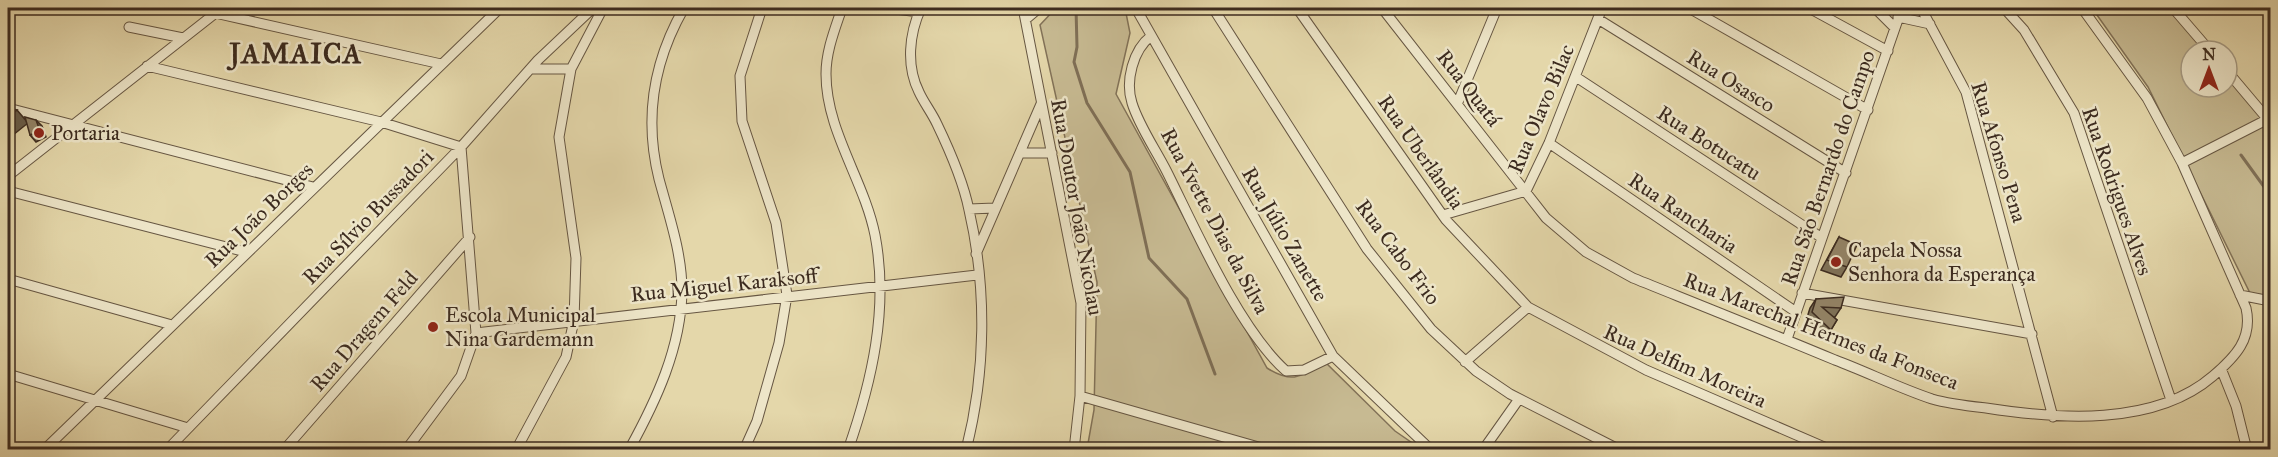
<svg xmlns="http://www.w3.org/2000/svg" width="2278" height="457" font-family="'IM FELL Great Primer',serif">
	<rect width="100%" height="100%" fill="#e4d7aa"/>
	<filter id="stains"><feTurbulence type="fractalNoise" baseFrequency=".00333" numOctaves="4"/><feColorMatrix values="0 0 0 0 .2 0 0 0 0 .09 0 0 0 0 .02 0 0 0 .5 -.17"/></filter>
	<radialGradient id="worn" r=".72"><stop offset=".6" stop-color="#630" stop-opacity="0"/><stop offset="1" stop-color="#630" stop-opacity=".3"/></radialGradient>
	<!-- green -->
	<path fill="#c7ba92" stroke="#827258" stroke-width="1.5" d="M1056 8H1125L1130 33 1116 94 1267 368C1293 384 1300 377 1325 362L1395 431 1421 449H1087L1094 410 1097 282 1040 25Z
		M2092 8H2168L2206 51H2191V87H2227V75L2270 126V296L2250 293 2148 87Z"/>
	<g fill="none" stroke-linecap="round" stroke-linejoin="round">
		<!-- stream -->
		<path stroke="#7f6f56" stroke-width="3" d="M1076 8 1077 47 1074 62 1087 103 1130 172 1149 258 1187 299 1215 374
			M2241 155 2270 195"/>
		<defs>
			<path id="street" d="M842 8C835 29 826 51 826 74 826 131 864 180 875 235 889 308 872 381 848 450
				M888 8 919 12
				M921 8C909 34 906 66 919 92 924 103 932 113 937 124 950 151 963 180 969 210 987 288 986 372 966 450
				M1023 8 1081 303 1080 396 1074 450
				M1213 8 1367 249 1431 329 1476 371 1510 394 1620 450
				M1297 8 1446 220 1528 307 1646 370 1831 450
				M1382 8 1546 218 1586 252 1633 278C1700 305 1768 332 1835 360 1867 372 1899 388 1932 399 1949 404 1968 406 1986 408 2057 419 2154 427 2213 376 2235 357 2253 339 2246 308L2182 163 2147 98 2082 8
				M1689 8 1868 110
				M1809 8 1888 51
				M1875 8 1894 27
				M1921 8 1966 92 2053 417
				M2004 8 2024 30 2074 113 2171 400
				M2173 8 2210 51
				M1138 12 1333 356 1431 450
				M215 13 441 64
				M1898 17 1930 24
				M1026 19 1039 8
				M1598 19 1846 173
				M129 27 183 38
				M1151 36C1133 50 1125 81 1132 103 1139 126 1156 150 1167 172 1196 230 1239 329 1286 371L1304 370 1333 356
				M147 66 381 122 461 147 476 333 461 376 406 450
				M531 69H571
				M2227 71 2270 122
				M1576 77 1822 238
				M1458 102 1497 8
				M8 108 313 187
				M1549 143 1796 312
				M1020 153H1052
				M2182 163 2270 118
				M8 176 222 8
				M8 191 246 252
				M1526 191 1549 143 1602 8
				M969 209 995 208
				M1443 215 1526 191
				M976 254 1041 104
				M8 279 172 325
				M1802 293 2032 334
				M2240 295 2270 301
				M476 333 977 275
				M1787 339 1902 8
				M1465 362 1528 307
				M2222 371 2236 406 2247 450
				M8 374 188 428
				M1080 396 1269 450
				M44 450 500 8
				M167 450 461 147 538 60 593 8
				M284 450 470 237
				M516 450 566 357 574 320 576 258 559 137 571 69 603 8
				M629 450C656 401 681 348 682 291 682 253 669 216 659 179 644 119 653 62 684 8
				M744 450 757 421 779 343 787 295 776 223 742 121 740 76 762 8
				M1483 450 1519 399"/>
		</defs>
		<!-- street casing -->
		<use href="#street" stroke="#665642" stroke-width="11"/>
		<!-- street -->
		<use href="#street" stroke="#ede5c8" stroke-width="9"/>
	</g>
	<!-- wall -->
	<path fill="#7e7259" stroke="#3c2b1f" stroke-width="1.5" d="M1839 237 1847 267 1841 277 1821 270Z
		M1816 299 1841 308 1835 317H1833L1837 320 1825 339 1806 321 1810 308Z"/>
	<!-- shaded-wall -->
	<path fill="#675c48" stroke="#3c2b1f" stroke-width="1.5" d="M17 110 28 123 8 139V117Z
		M36 120 42 126 46 137 36 142 30 135Z"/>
	<!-- building -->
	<path fill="#938467" stroke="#3c2b1f" stroke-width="1.5" d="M8 108 17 110 8 117Z
		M25 117 36 120 40 131 30 135Z
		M1839 237 1857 245 1847 267 1827 260Z
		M1844 297 1841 308 1822 307 1837 320 1831 330 1812 312 1816 299Z"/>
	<!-- markers -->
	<g fill="#8f2418" stroke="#ede5c8" stroke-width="2">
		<circle cx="39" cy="133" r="6"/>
		<circle cx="1836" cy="262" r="6"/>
		<circle cx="433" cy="327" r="6"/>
	</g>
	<g text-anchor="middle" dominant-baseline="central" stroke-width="5" stroke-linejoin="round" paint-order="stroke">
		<!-- street labels -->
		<g font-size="21" fill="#3c2b1f" stroke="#ede5c8">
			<text transform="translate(1731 81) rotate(32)">Rua Osasco</text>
			<text transform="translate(1469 88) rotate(52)">Rua Quatá</text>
			<text transform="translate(1541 109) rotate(-67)">Rua Olavo Bilac</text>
			<text transform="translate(1709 143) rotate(33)">Rua Botucatu</text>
			<text transform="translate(1421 152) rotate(55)">Rua Uberlândia</text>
			<text transform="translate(1999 152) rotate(73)">Rua Afonso Pena</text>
			<text transform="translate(1828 168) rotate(-71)">Rua São Bernardo do Campo</text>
			<text transform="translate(2117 191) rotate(71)">Rua Rodrigues Alves</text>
			<text transform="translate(1077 207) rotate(80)">Rua Doutor João Nicolau</text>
			<text transform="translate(1683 213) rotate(34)">Rua Rancharia</text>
			<text transform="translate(259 215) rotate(-44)">Rua João Borges</text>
			<text transform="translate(368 217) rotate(-46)">Rua Sílvio Bussadori</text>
			<text transform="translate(1215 221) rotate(62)">Rua Yvette Dias da Silva</text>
			<text transform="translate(1285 234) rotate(60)">Rua Júlio Zanette</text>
			<text transform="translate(1398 252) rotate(53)">Rua Cabo Frio</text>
			<text transform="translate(724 285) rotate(-6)">Rua Miguel Karaksoff</text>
			<text transform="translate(364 331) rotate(-49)">Rua Dragem Feld</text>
			<text transform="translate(1821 331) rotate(21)">Rua Marechal Hermes da Fonseca</text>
			<text transform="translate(1685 366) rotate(24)">Rua Delfim Moreira</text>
		</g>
		<!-- poi labels -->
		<g font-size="21" fill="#3c2b1f" stroke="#ede5c8" text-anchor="start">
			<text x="51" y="133">Portaria</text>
			<text x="1848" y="250">Capela Nossa<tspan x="1848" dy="24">Senhora da Esperança</tspan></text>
			<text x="445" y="315">Escola Municipal<tspan x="445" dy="24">Nina Gardemann</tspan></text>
		</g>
		<!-- district labels -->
		<g font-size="27" font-weight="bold" letter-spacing="1.5" fill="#3c2b1f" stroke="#ede5c8">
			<text x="296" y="53">JAMAICA</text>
		</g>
	</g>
	<!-- margin -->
	<rect width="2278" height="457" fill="none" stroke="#e4d7aa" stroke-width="30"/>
	<rect x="9" y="9" width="2260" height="439" fill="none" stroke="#3c2b1f" stroke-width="3"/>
	<rect x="15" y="15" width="2248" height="427" fill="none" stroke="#3c2b1f" stroke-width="1.5"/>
	<!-- north arrow -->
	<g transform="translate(2209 69)"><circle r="28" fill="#ede5c8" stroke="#a69b84" stroke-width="1.5"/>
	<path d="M0-4.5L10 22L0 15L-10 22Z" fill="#8f2418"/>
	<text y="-9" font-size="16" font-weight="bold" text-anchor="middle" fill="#3c2b1f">N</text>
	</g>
	<rect width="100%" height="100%" filter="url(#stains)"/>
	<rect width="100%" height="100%" fill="url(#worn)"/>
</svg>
